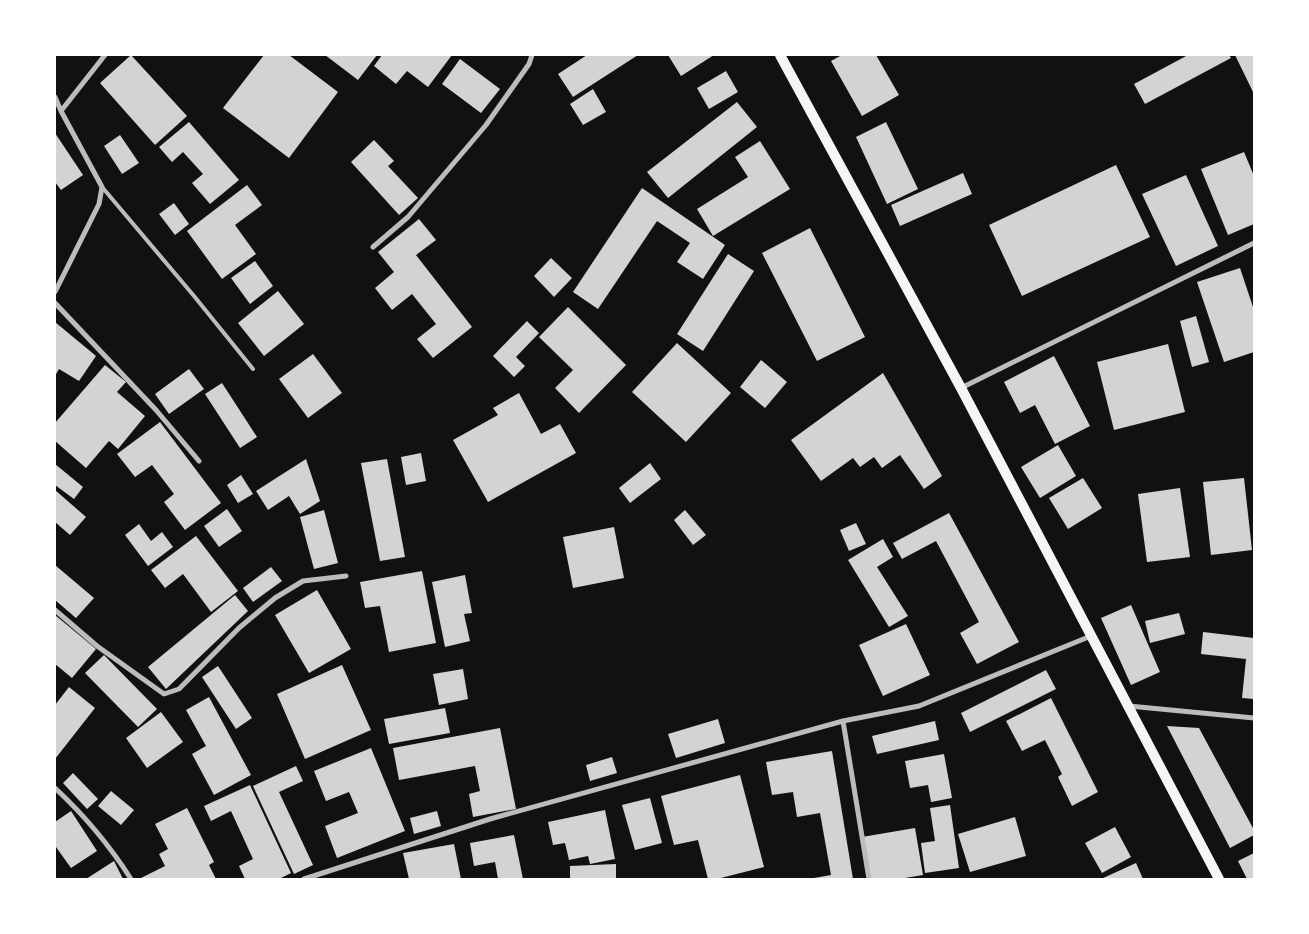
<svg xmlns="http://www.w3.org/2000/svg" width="1309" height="934" font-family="Helvetica,sans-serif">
	<rect width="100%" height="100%" fill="#111"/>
	<!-- building -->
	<path fill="#d3d3d3" d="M131 55 187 116 155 145 100 83Z
		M264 55H289L338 92 289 158 223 108Z
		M325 55H377L358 80Z
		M382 55H452L428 87 407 71 396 84 374 66Z
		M587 55H638L573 97 558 74Z
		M668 55H714L681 76Z
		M842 55H876L899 95 862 116 831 61Z
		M1188 55H1229L1231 58 1145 104 1134 84Z
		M1235 55H1254V94Z
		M460 59 500 89 481 113 442 84Z
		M726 71 738 92 709 109 697 88Z
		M593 89 606 112 583 125 570 104Z
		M737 102 757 127 668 198 647 172Z
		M189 122 239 180 210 204 192 183 203 174 183 152 172 162 159 147Z
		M886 122 918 189 887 204 856 137Z
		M55 133 83 175 61 190 55 182Z
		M120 135 139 163 122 174 104 146Z
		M374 140 394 161 388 166 418 198 399 215 351 162Z
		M760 141 790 189 713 236 697 209 748 177 735 157Z
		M1244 152 1254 176V224L1228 235 1201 169Z
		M1116 165 1150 237 1022 296 989 225Z
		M963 173 972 194 900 226 891 205Z
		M1186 175 1218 246 1176 266 1142 194Z
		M247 185 262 205 235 225 256 254 222 279 187 231Z
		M642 188 725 245 703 279 677 262 690 243 657 221 598 309 573 292Z
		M174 203 189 224 175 235 159 214Z
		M419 219 436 240 416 255 472 327 433 358 417 339 436 324 412 294 392 310 375 288 394 272 378 252Z
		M810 228 865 337 817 361 762 253Z
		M728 254 754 271 703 351 677 334Z
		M551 258 572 278 554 297 534 276Z
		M255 261 273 286 250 304 231 278Z
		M1240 268 1254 310V352L1224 362 1197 282Z
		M278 291 304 324 264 356 238 323Z
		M568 307 626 365 579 413 555 388 573 370 539 337Z
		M1196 316 1209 362 1192 367 1180 321Z
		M527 321 539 333 516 357 525 366 514 377 493 356Z
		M55 322 96 356 79 381 59 369 55 376Z
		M677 343 731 393 686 442 632 392Z
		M1168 344 1185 412 1114 430 1097 362Z
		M313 354 342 393 308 418 279 379Z
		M1054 356 1090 426 1055 444 1035 405 1020 413 1004 382Z
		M761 360 787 382 765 408 740 387Z
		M105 365 126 382 117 392 145 416 118 449 109 441 86 468 55 441V423Z
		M189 369 204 389 169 414 155 394Z
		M883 373 942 476 924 489 900 455 882 468 874 457 860 467 853 458 821 481 791 440Z
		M222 383 257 437 240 448 205 394Z
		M519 393 541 434 560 424 576 453 488 502 453 440 498 415 493 408Z
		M160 422 221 503 185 530 164 502 174 494 152 465 135 477 117 454Z
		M1058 445 1076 476 1040 498 1021 467Z
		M421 453 426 481 406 485 401 457Z
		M306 459 320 501 300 514 289 496 268 510 256 491Z
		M387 459 405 557 380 561 361 463Z
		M650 463 661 479 630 503 619 488Z
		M55 464 83 487 74 499 55 485Z
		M241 475 253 494 238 503 227 485Z
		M1083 478 1102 508 1068 529 1049 498Z
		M1244 478 1252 550 1211 555 1203 482Z
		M1180 488 1190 557 1147 562 1138 494Z
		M55 490 86 517 70 535 55 522Z
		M227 509 242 531 219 547 204 526Z
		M324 510 338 563 314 569 300 517Z
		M685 510 706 535 693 545 674 520Z
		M949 513 1019 642 977 664 960 633 979 622 936 541 902 559 893 543Z
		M856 523 866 544 849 551 840 530Z
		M139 524 151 541 162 532 173 547 148 566 125 535Z
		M614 527 624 578 573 588 563 537Z
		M196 536 238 591 211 612 183 574 165 588 151 570Z
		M883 539 893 557 877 567 908 616 889 627 848 560Z
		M55 565 94 598 76 618 55 600Z
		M271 567 282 581 253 602 243 588Z
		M422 571 436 643 389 652 380 606 365 608 360 582Z
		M465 575 472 613 464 614 470 641 445 647 432 582Z
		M317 590 351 649 309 673 275 615Z
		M235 595 248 611 166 689 148 667Z
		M1131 605 1160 672 1131 685 1101 618Z
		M1179 613 1185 634 1150 643 1145 621Z
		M55 615 96 649 72 678 55 664Z
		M906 624 930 675 883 696 859 645Z
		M1203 632 1254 638V699L1242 698 1246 659 1201 654Z
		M104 655 157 709 138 727 85 673Z
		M342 665 371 730 305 759 277 694Z
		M218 666 252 718 236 729 202 677Z
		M463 669 468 699 439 705 433 674Z
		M1046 670 1056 689 970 732 961 713Z
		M69 687 95 708 55 759V705Z
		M209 697 251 775 214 795 192 754 206 746 186 710Z
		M1051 698 1098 792 1072 806 1058 777 1062 774 1045 740 1022 751 1006 721Z
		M445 708 450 733 389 744 384 719Z
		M161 712 183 742 147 768 126 738Z
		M718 719 725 743 676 758 668 734Z
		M935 721 939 740 877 754 872 736Z
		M1167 726 1199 728 1254 830V835L1230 848Z
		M500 728 516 809 473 817 469 794 480 791 475 766 399 780 393 748Z
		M371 748 405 831 337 858 325 826 358 813 349 792 326 801 314 771Z
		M832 751 853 879H814V878L831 875 820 813 797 817 793 792 772 795 766 762Z
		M944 754 952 798 931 802 928 785 910 788 905 761Z
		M612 757 617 773 590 781 586 765Z
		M296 766 303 781 279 792 313 865 294 874 253 786Z
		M73 773 98 799 87 809 63 783Z
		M740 775 764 867 717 879H708L698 840 674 845 661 796Z
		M250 785 291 873 279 879H245L239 866 253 859 231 811 211 821 204 806Z
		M111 791 134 810 121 825 98 806Z
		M650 798 662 843 635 850 622 805Z
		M950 805 959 868 925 873 921 843 935 841 930 808Z
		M187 808 214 862 209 865 216 879H139L165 866 159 854 168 849 155 824Z
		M605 810 615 859 590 864 588 856 569 860 565 843 553 845 548 822Z
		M71 811 97 851 71 868 56 847 55 848V822Z
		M437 811 441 826 414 834 410 818Z
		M1015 817 1026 856 970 872 958 834Z
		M1115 827 1131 857 1102 873 1085 843Z
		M915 828 923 875 899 879H869L862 837Z
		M514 835 523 879H498L495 862 474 866 470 843Z
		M454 844 461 879H432V878L409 879 403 853Z
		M1254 853V879H1247L1238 861Z
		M114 861 123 879H86Z
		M1136 863 1143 879H1101Z
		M616 864V879H570V866Z"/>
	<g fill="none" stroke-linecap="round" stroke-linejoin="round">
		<!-- service -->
		<path stroke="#bcbcbc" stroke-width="4" d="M102 187 194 296 253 369"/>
		<!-- minor -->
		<path stroke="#bcbcbc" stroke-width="5" d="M55 97 61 111 102 187 99 204 55 292
			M61 111 105 55
			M373 247 408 217 486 125 529 64 532 55
			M55 303 156 410 199 461
			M961 388 1254 243
			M55 610 97 646 164 694 179 689 239 628 275 598 303 581 346 576
			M1129 706 1254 718
			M843 721 869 879
			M55 788C84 815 110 846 131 879
			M304 879 490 819 843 721 919 706 1091 636"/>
		<!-- secondary -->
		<path stroke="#f5f5f5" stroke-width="10" d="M780 55 961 388 1219 879"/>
	</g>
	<!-- border -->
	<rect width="1309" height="934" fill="none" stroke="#ffffff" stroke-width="112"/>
</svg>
